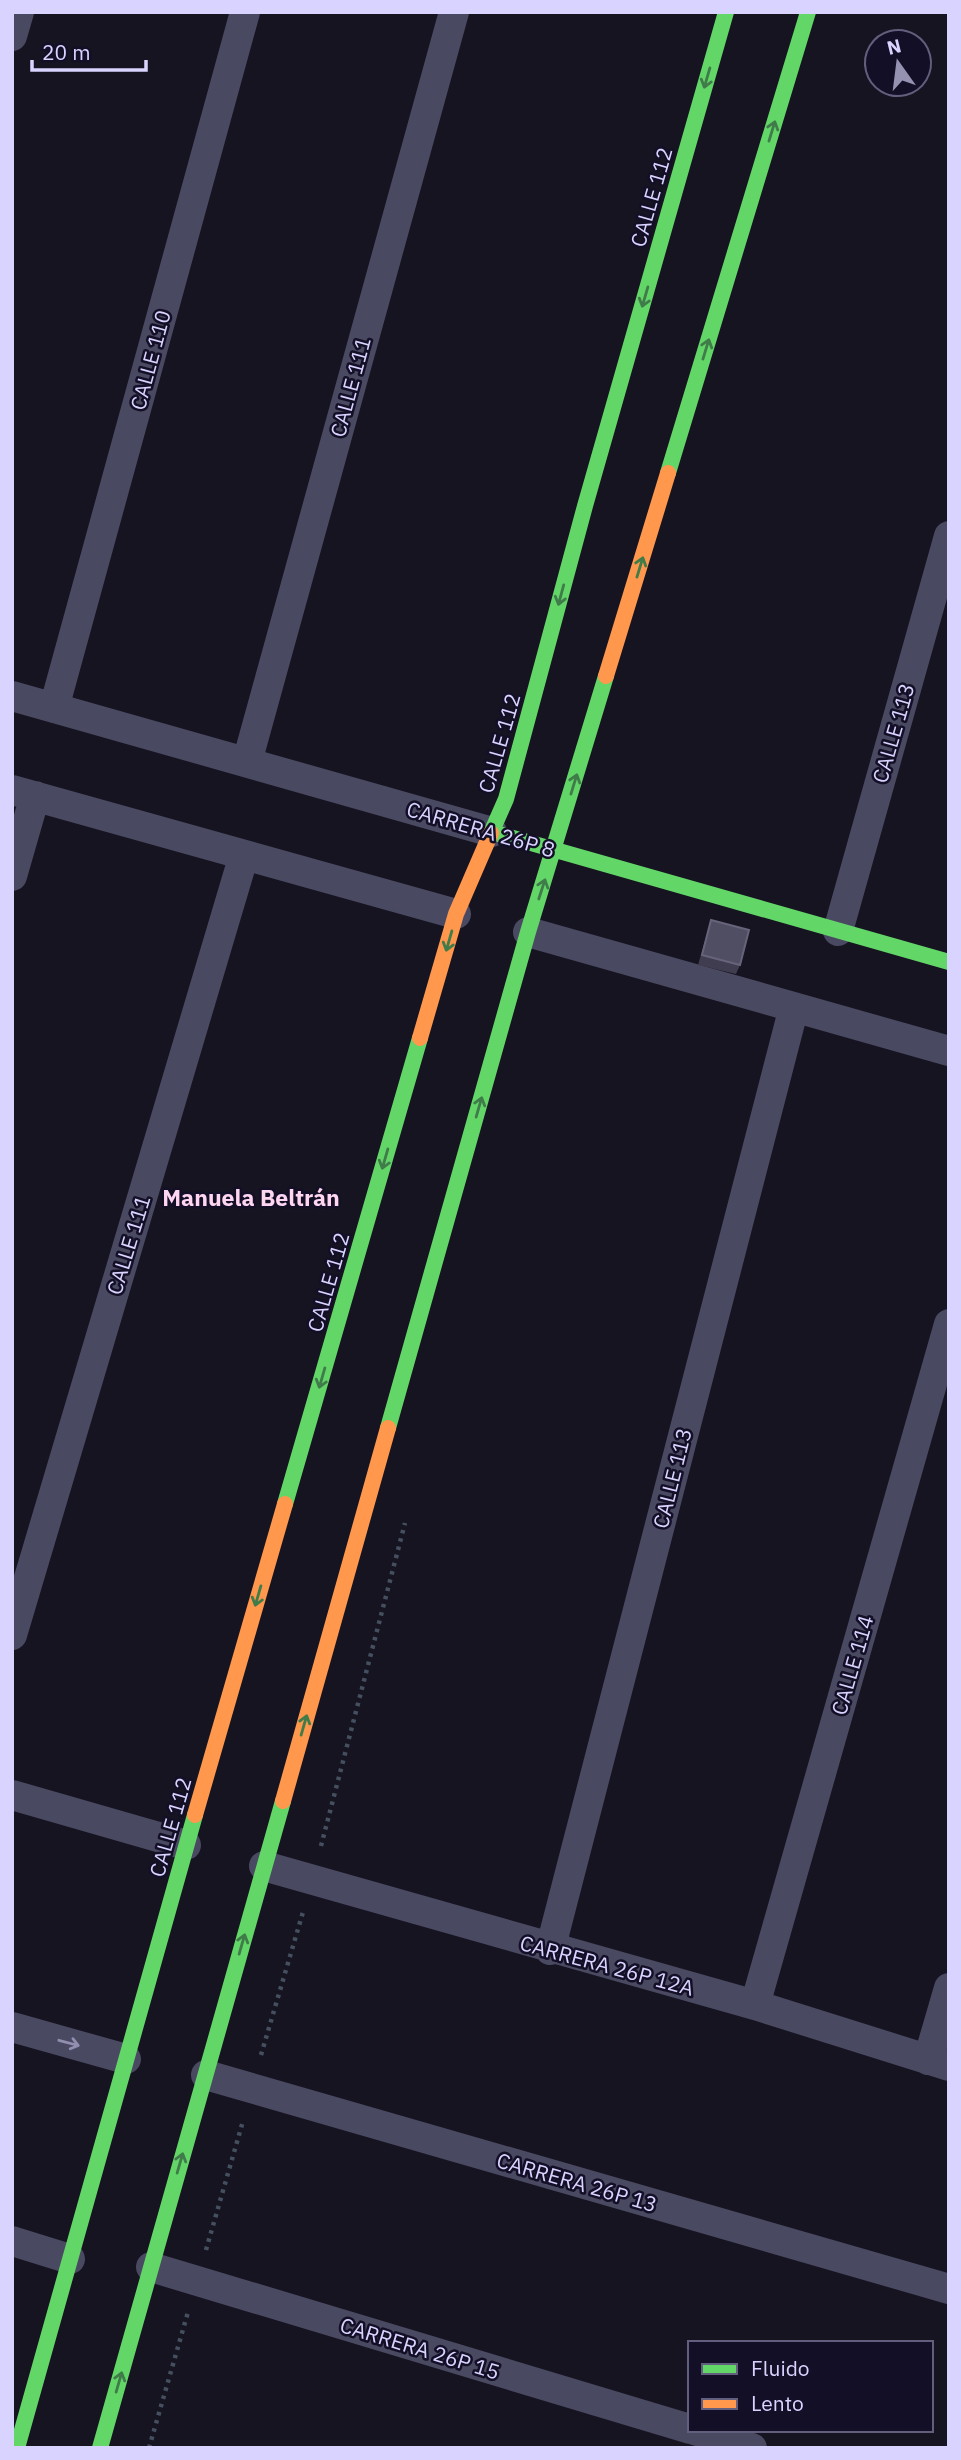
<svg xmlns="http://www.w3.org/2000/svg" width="961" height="2460" font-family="'IBM Plex Sans',sans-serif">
	<rect width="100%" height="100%" fill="#161421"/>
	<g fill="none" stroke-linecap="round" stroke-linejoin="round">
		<!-- path -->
		<path stroke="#44505f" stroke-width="4.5" stroke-dasharray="3.5 5" stroke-linecap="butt" d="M321 1846 405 1523
			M261 2055 303 1912
			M206 2250 243 2121
			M149 2448 188 2312"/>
		<!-- street -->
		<path stroke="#4a4962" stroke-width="30" d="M12 36 19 12
			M12 696 492 832
			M54 708 245 12
			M247 762 454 12
			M12 790 456 914
			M12 876 35 796
			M838 931 949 536
			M528 932 949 1051
			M12 1635 244 855
			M12 1795 186 1845
			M264 1866 755 2005 949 2066
			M550 1950 794 1007
			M755 2005 949 1324
			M12 2027 126 2059
			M928 2060 949 1988
			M206 2075 949 2289
			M12 2241 70 2259
			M151 2267 690 2429
			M694 2430 752 2448"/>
		<!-- fast -->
		<path stroke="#63d668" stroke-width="16" d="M668 473 808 12
			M492 832 949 962
			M491 833 506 799 585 506 726 12
			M388 1428 528 932 606 676
			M285 1504 420 1038
			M17 2448 195 1815
			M100 2448 283 1801"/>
		<!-- slow -->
		<path stroke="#ff974d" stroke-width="16" d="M606 676 668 473
			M420 1038 456 914 491 833
			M283 1801 388 1428
			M195 1815 285 1504"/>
	</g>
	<!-- wall -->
	<path fill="#403d50" d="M711 920 740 965 736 974 698 965Z"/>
	<!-- building -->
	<path fill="#504e63" stroke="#66637b" stroke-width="2" d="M711 920 749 930 740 965 702 955Z"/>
	<!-- one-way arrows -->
	<defs><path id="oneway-shaft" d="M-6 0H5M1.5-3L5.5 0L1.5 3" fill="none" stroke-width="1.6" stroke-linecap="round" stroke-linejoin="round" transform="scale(1.75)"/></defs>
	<g stroke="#3f7c4a">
		<use href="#oneway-shaft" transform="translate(707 78) rotate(106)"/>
		<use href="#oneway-shaft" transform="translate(772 131) rotate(-73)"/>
		<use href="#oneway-shaft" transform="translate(645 297) rotate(106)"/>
		<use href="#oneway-shaft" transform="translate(706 349) rotate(-73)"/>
		<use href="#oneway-shaft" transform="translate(640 567) rotate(-73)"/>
		<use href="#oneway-shaft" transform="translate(561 595) rotate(105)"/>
		<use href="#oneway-shaft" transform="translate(574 784) rotate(-73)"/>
		<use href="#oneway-shaft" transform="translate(542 889) rotate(-72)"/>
		<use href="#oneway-shaft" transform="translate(449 941) rotate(106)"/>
		<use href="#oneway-shaft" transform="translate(479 1107) rotate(-74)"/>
		<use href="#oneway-shaft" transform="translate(385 1159) rotate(106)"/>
		<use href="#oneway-shaft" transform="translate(322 1378) rotate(106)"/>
		<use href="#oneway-shaft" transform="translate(258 1596) rotate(106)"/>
		<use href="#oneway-shaft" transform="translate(304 1725) rotate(-74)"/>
		<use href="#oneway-shaft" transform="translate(242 1944) rotate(-74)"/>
		<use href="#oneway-shaft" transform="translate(180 2163) rotate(-74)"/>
		<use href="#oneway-shaft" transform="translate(119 2382) rotate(-74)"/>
	</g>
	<use stroke="#928eb0" href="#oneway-shaft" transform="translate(69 2043) rotate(15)"/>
	<g text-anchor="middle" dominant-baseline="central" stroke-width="5" stroke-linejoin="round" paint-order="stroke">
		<!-- street labels -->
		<g font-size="21" fill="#d9d4ff" stroke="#130f26">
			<text transform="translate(651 197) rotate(-74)">CALLE 112</text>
			<text transform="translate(150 360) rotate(-75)">CALLE 110</text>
			<text transform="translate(350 387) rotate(-75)">CALLE 111</text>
			<text transform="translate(893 733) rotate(-74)">CALLE 113</text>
			<text transform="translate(499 743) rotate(-74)">CALLE 112</text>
			<text transform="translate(481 829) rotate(16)">CARRERA 26P 8</text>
			<text transform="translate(128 1245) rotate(-73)">CALLE 111</text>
			<text transform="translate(328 1282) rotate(-74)">CALLE 112</text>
			<text transform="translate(672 1478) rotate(-76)">CALLE 113</text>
			<text transform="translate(852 1665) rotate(-74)">CALLE 114</text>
			<text transform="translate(170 1827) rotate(-74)">CALLE 112</text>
			<text transform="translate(607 1965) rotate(15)">CARRERA 26P 12A</text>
			<text transform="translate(577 2182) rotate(16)">CARRERA 26P 13</text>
			<text transform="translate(420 2348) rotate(17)">CARRERA 26P 15</text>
		</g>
		<!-- neighbourhood labels -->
		<g font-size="23" font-weight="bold" fill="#ffd6f0" stroke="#130f26">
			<text x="251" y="1197">Manuela Beltrán</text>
		</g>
	</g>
	<!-- border -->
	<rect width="961" height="2460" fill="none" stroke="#d9d4ff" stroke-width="28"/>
	<!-- legend -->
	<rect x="688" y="2341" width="245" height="91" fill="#130f26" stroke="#625e7d" stroke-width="2"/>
	<rect x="702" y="2364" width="35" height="10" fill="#63d668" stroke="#625e7d" stroke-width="2"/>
	<text x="751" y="2376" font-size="21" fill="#d9d4ff">Fluido</text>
	<rect x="702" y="2399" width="35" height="10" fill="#ff974d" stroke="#625e7d" stroke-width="2"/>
	<text x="751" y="2411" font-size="21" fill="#d9d4ff">Lento</text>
	<!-- north arrow -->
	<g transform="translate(898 63) rotate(346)"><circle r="33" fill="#130f26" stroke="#625e7d" stroke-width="2"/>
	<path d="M0-5L12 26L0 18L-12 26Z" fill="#9591b1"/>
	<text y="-10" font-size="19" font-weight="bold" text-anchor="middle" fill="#d9d4ff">N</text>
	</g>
	<!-- scale -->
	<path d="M32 60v10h114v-10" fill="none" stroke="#d9d4ff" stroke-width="3.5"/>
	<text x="42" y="60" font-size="21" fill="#d9d4ff" stroke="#130f26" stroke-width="5" paint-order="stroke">20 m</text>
</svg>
